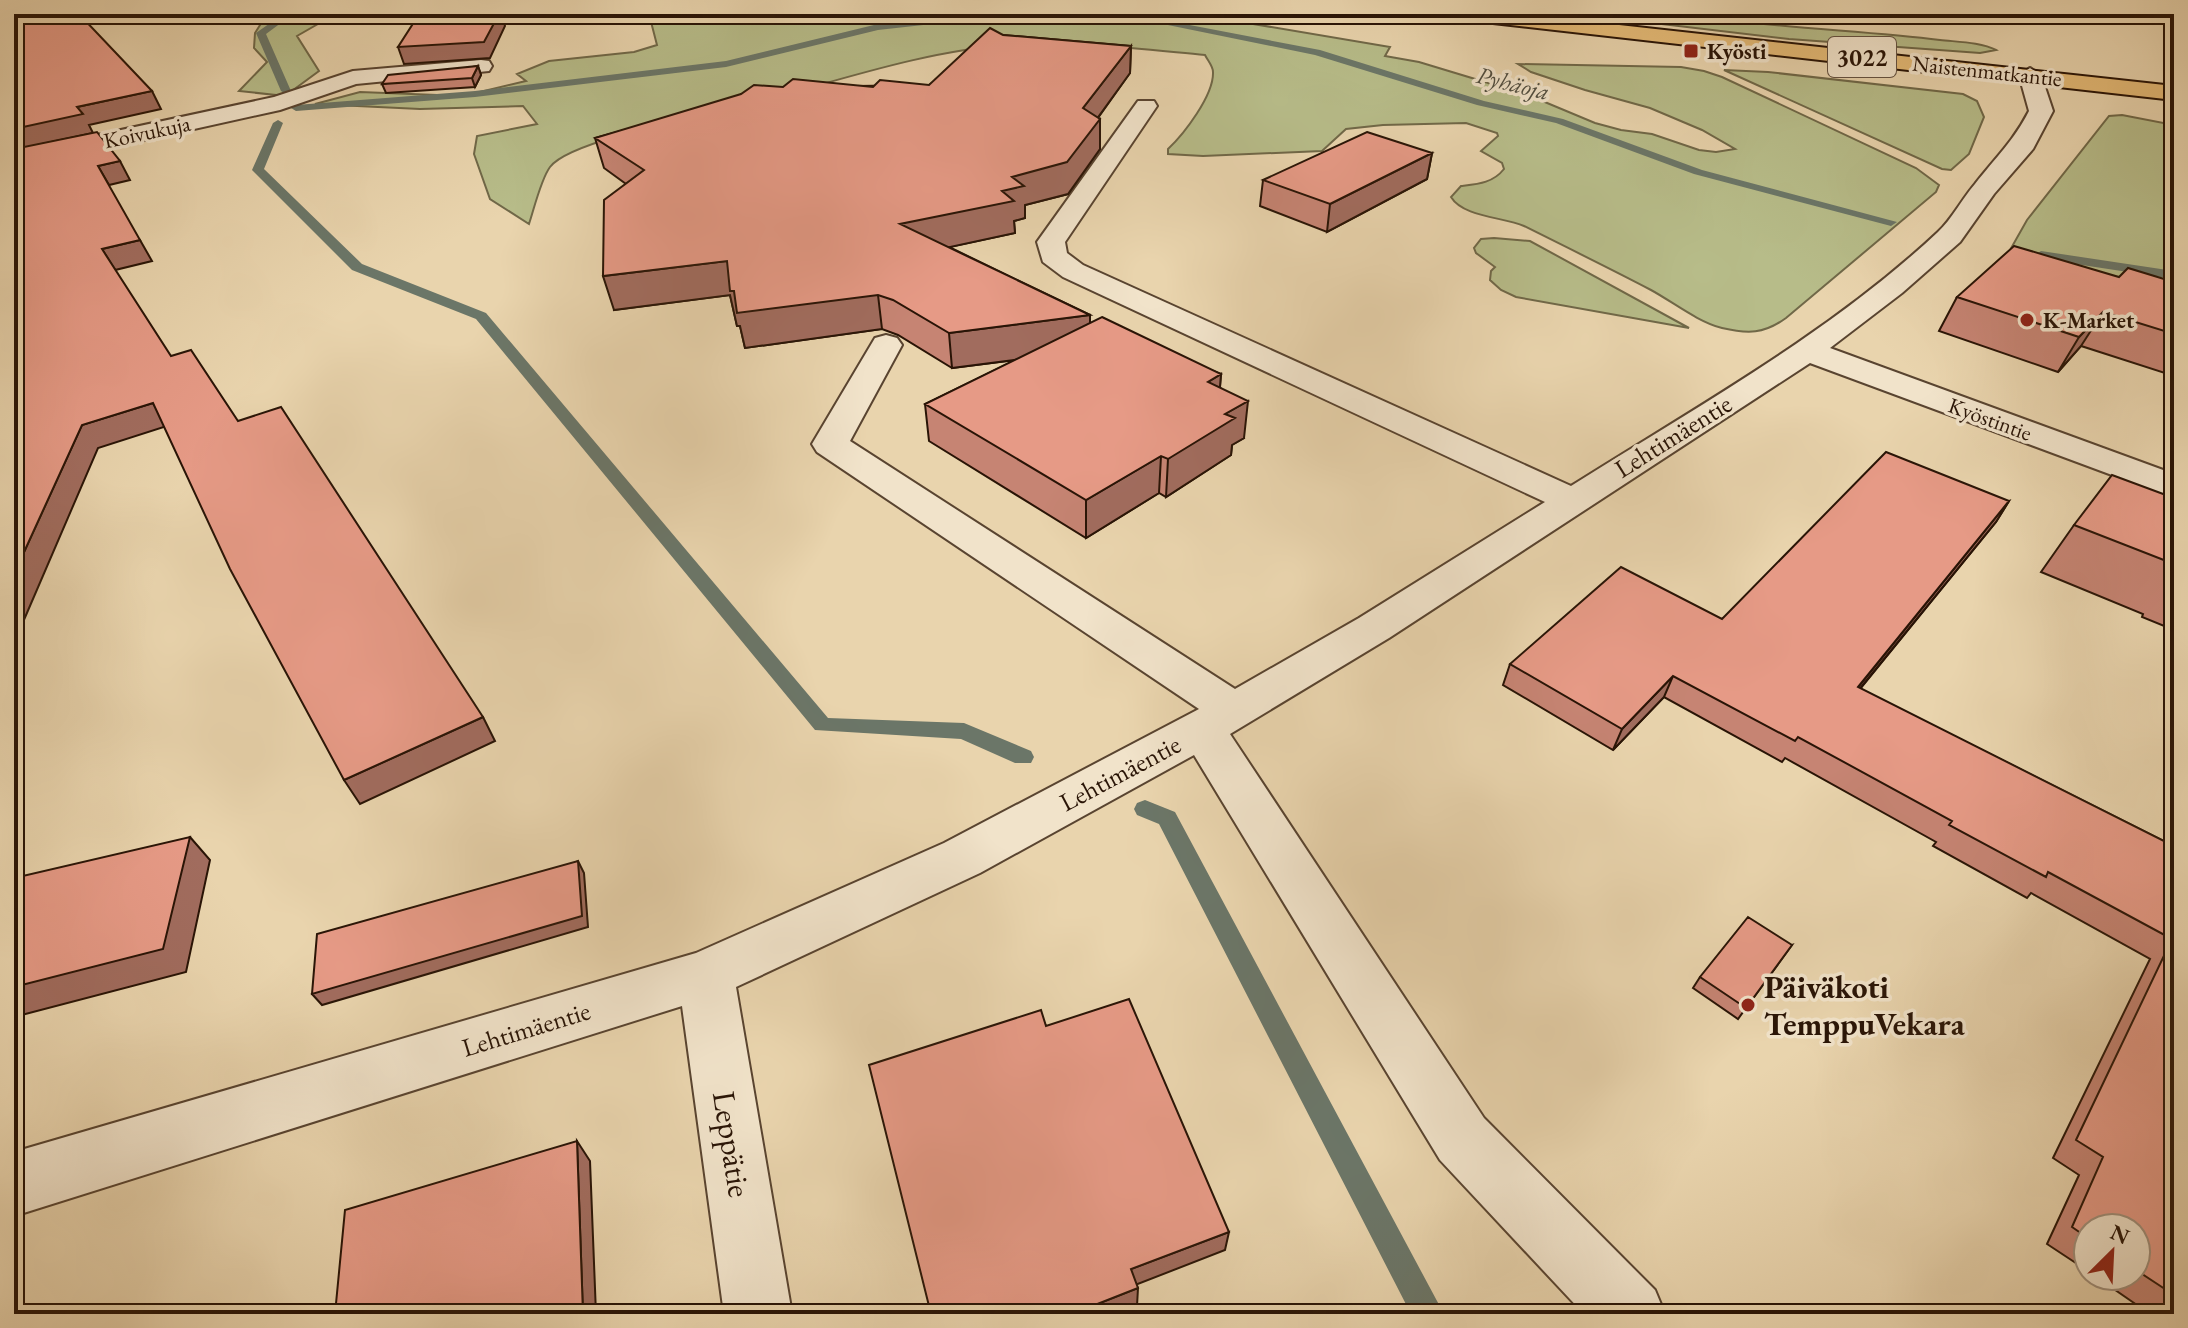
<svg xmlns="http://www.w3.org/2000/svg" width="2188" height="1328" font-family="'EB Garamond',serif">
	<rect width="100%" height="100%" fill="#e9d4ad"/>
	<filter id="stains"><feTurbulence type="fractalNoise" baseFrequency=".0025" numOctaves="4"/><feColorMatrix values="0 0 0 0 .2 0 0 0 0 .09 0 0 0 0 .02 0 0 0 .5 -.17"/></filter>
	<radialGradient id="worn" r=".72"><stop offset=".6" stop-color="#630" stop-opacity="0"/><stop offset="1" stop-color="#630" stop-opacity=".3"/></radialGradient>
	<!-- green -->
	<path fill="#b7bc89" stroke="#706848" stroke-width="2" d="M267 14H587L505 21 440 19 318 24 297 36 319 71 285 96 239 91 267 62 254 48 255 33Z
		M649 14H1194L1390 47 1385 56 1419 62 1528 95 1595 123 1621 130 1652 134 1699 150 1716 152 1735 149 1702 130 1650 108 1585 90 1531 72 1518 64 1681 67 1704 71 1722 77 1916 168 1939 185 1936 192 1786 318C1764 334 1748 334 1722 328 1698 322 1673 302 1651 290 1609 268 1566 247 1524 226 1503 217 1463 217 1451 197L1461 186C1478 184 1493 183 1504 169L1502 163 1481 151 1498 136 1497 133 1466 123 1383 125 1346 129 1322 151 1203 156 1168 154V149C1184 134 1214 95 1213 72 1213 66 1208 61 1205 55 1140 49 1076 41 1011 45 923 50 826 85 739 107 703 116 570 140 550 167 541 179 534 209 529 224L490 199 474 154 477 136 537 124 523 106 420 109 315 104 360 92 463 96 526 81 517 74 549 61 634 52 657 45Z
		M1577 14H1756L1764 24C1823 30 1882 33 1940 40 1958 42 1981 42 1996 50L1980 53 1789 39Z
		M1724 70 1768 72 1963 94 1977 101 1984 117 1969 154 1951 170 1942 169Z
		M2122 115 2174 125V305L2005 259 2027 220 2109 116Z
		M1494 238 1530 241 1689 328 1516 297 1501 290 1490 280 1491 271 1495 267 1476 253 1474 248 1481 239Z"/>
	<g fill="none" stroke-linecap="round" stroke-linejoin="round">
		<!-- stream -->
		<path fill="#6b7668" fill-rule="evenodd" d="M283 14H293L266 34 291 91 286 94 281 91 256 33Z
			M989 14H1022L878 30 726 67 475 97 296 111 291 108 296 105 475 91 726 61 878 24Z
			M1114 14H1132L1320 50 1484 101 1563 119 1702 170 1897 222 1891 226 1694 174 1556 123 1477 105 1315 55Z
			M278 120 283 123 264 169 362 264 486 313 828 718 964 723 1031 751 1034 757 1031 763H1015L961 739 815 730 476 319 352 270 252 170 273 123Z
			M2041 251 2174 271V279L2036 258 2035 255Z
			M1145 800 1175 812 1444 1314H1411L1159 824 1137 815 1134 809 1137 803Z"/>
		<defs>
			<path id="minor" d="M481 60 489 61 492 66 489 71 356 84 280 110 14 169V153L274 97 353 71Z
				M2030 68 2041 75 2053 111 2033 149 1994 194 1960 242 1902 293 1830 348 2174 474V498L1810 363 1389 638 1230 734 1484 1118 1655 1290 1665 1314H1584L1440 1160 1194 755 980 873 736 987 792 1314H724L682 1006 14 1216V1152L696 953 944 843 1199 709 817 452 812 444 875 338 886 335 897 338 902 345 850 441 1235 689 1359 618 1545 502 1063 277 1043 262 1037 242 1138 101H1154L1157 106 1065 242 1067 253 1083 265 1571 486C1696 407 1829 334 1938 232 1952 219 1962 199 1975 184 1996 157 2013 142 2029 111L2019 75Z"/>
			<path id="major" d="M1456 14H1519L2174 86V100L1466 20Z"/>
		</defs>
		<!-- minor casing -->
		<use href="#minor" stroke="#594430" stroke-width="4"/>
		<!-- major casing -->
		<use href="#major" stroke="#291406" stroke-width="4"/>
		<!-- minor -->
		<use href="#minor" fill="#f1e3ca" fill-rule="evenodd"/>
		<!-- major -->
		<use href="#major" fill="#e4ba76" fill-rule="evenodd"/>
	</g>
	<!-- wall -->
	<path fill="#c68473" stroke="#291406" stroke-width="2" d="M2093 14H2174V25L2094 16Z
		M1003 35 1131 46 1130 73 1098 118 1100 119V149L1068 194 1025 205V218L1014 221 1015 233 949 247 1090 315V323L1221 374 1220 387 1244 438 1232 445 1231 455 1166 497 1159 493 1086 538 929 441 925 404 1016 360 952 368 898 335 882 329 745 348 740 326H737L730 295 614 310 626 184 604 168 595 138 783 87 929 85Z
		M478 66 481 75 475 87 386 93 382 84Z
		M1432 153 1427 179 1327 232 1260 206 1263 180Z
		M2119 277 2174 282V376L2081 346 2058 372 1939 331 1957 297Z
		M2174 498V630L2142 617 2143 614 2041 572 2074 525Z
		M2009 501 1996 522 1860 689 2174 846V1314H2150L2095 1276H2136V1228H2088V1271L2047 1244 2079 1175 2053 1158 2150 959 2031 893 2027 898 1933 846 1936 842 1785 758 1782 762 1664 697 1613 750 1503 685 1510 664 1722 619Z
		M1792 945 1738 1019 1693 988 1700 977Z"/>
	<!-- shaded-wall -->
	<path fill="#a16c5e" stroke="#291406" stroke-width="2" d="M499 14H501L505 26 490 58 404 64 398 47Z
		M1131 46 1130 73 1083 138V108Z
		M478 66 481 75 475 87 472 78Z
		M152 91 161 109 89 125 93 133 14 150V129L77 107Z
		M1100 119V149L1068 194 1025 205V218L1014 221 1015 233 904 257 900 224 1002 191 1012 177Z
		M1432 153 1427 179 1327 232 1330 204Z
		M120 161 130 180 109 185 98 166Z
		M140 240 152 261 115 270 102 249Z
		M727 261 878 295 882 329 745 348 740 326H737L730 295 614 310 603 276Z
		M2103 312 2081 346 2058 372 2079 337Z
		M1090 315V350L952 368 949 333Z
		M1221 374 1218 411 1208 382Z
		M1248 401 1244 438 1232 445 1231 455 1166 497 1168 459 1225 414Z
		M153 403 167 426 98 448 14 643V574L82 425Z
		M1161 456 1159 493 1086 538V500Z
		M2009 501 1996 522 1844 708 1858 687Z
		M1673 676 1664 697 1613 750 1622 729Z
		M483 717 495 741 360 804 344 780Z
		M190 837 210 860 186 972 14 1017V987Z
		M578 861 584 873 588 927 322 1005 312 994Z
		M577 1141 590 1161 596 1314H583Z
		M1229 1232 1225 1250 1130 1287 1131 1269Z
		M1138 1288 1137 1306 1116 1314H1072Z
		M426 1308 433 1314H407Z"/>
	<!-- building -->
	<path fill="#e69a86" stroke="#291406" stroke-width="2" d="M14 14H79L152 91 77 107 83 114 14 129Z
		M468 14H499L484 42 398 47 416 19Z
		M990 28 1003 35 1131 46 1083 108 1100 119 1067 162 1012 177 1024 186 1002 191 1014 201 900 224 1090 315 949 333 893 300 878 295 737 313 734 291H730L727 261 603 276 604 200 644 170 595 138 741 94 754 85 783 87 793 79 873 87 880 80 929 85Z
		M478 66 472 78 382 84 388 75Z
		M97 132 120 161 98 166 140 240 102 249 171 356 191 350 238 421 281 407 483 717 344 780 230 569 153 403 82 425 14 574V149Z
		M1367 132 1432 153 1330 204 1263 180Z
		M2014 246 2119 277 2128 268 2174 282V334L2103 312 2079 337 1957 297Z
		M1102 317 1221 374 1208 382 1248 401 1225 414 1235 418 1168 459 1161 456 1086 500 925 404Z
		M1886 452 2009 501 1858 687 2174 846V1295L2136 1270V1228H2088V1238L2072 1227 2103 1157 2076 1140 2172 939 2048 872 2046 877 1949 825 1952 821 1798 737 1795 741 1673 676 1622 729 1510 664 1621 567 1722 619Z
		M2112 475 2174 498V564L2074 525Z
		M190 837 163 949 14 987V878Z
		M578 861 582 916 312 994 317 934Z
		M1748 917 1792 945 1746 1008 1700 977Z
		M1129 999 1229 1232 1131 1269 1138 1288 1072 1314H931L869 1065 1041 1010 1046 1026Z
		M577 1141 583 1314H426V1308L407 1314H335L345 1210Z"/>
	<!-- markers -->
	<g fill="#8f2418" stroke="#f1e3ca" stroke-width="3">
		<rect x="1683" y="43" width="16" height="16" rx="4"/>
		<circle cx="2027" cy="320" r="8"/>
		<circle cx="1748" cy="1005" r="8"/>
	</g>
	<g text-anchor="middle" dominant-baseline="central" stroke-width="7" stroke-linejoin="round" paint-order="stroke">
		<!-- far-poi labels -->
		<g font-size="22" font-weight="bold" fill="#291406" stroke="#f1e3ca" text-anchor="start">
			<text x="1707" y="51">Kyösti</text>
			<text x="2043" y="320">K-Market</text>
		</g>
		<!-- far-street labels -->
		<g font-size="22" fill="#291406" stroke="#f1e3ca">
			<text transform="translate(1987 71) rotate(6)">Naistenmatkantie</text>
			<text transform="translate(147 132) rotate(-12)">Koivukuja</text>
			<text transform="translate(1990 419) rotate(20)">Kyöstintie</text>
		</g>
		<!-- shield labels -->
		<rect fill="#f1e3ca" stroke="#655241" stroke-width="2" x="1828" y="37" width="68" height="40" rx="6"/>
		<g font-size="24" font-weight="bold" fill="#291406">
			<text x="1862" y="57">3022</text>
		</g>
		<!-- far-water labels -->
		<g font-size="24" font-style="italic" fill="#504d3f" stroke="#f1e3ca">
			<text transform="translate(1513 83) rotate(14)">Pyhäoja</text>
		</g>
		<!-- street labels -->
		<g font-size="26" fill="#291406" stroke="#f1e3ca">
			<text transform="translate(1673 436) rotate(-32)">Lehtimäentie</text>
			<text transform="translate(1120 773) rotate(-28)">Lehtimäentie</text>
			<text transform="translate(526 1029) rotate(-17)">Lehtimäentie</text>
		</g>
		<!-- near-poi labels -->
		<g font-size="32" font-weight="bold" fill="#291406" stroke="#f1e3ca" text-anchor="start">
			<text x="1764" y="987">Päiväkoti<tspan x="1764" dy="37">TemppuVekara</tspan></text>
		</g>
		<!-- near-street labels -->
		<g font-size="32" fill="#291406" stroke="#f1e3ca">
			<text transform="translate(732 1144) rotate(81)">Leppätie</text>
		</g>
	</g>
	<!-- margin -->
	<rect width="2188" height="1328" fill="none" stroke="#e9d4ad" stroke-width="48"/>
	<rect x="16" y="16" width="2156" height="1296" fill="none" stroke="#291406" stroke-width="4"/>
	<rect x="24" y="24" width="2140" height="1280" fill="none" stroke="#291406" stroke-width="2"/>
	<!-- north arrow -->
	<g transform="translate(2112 1252) rotate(24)"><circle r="38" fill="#f1e3ca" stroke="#a1907c" stroke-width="2"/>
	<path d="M0-6L14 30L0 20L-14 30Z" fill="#8f2418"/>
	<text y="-12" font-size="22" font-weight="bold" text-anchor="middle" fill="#291406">N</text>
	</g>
	<rect width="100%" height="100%" filter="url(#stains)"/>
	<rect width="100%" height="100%" fill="url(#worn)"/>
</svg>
